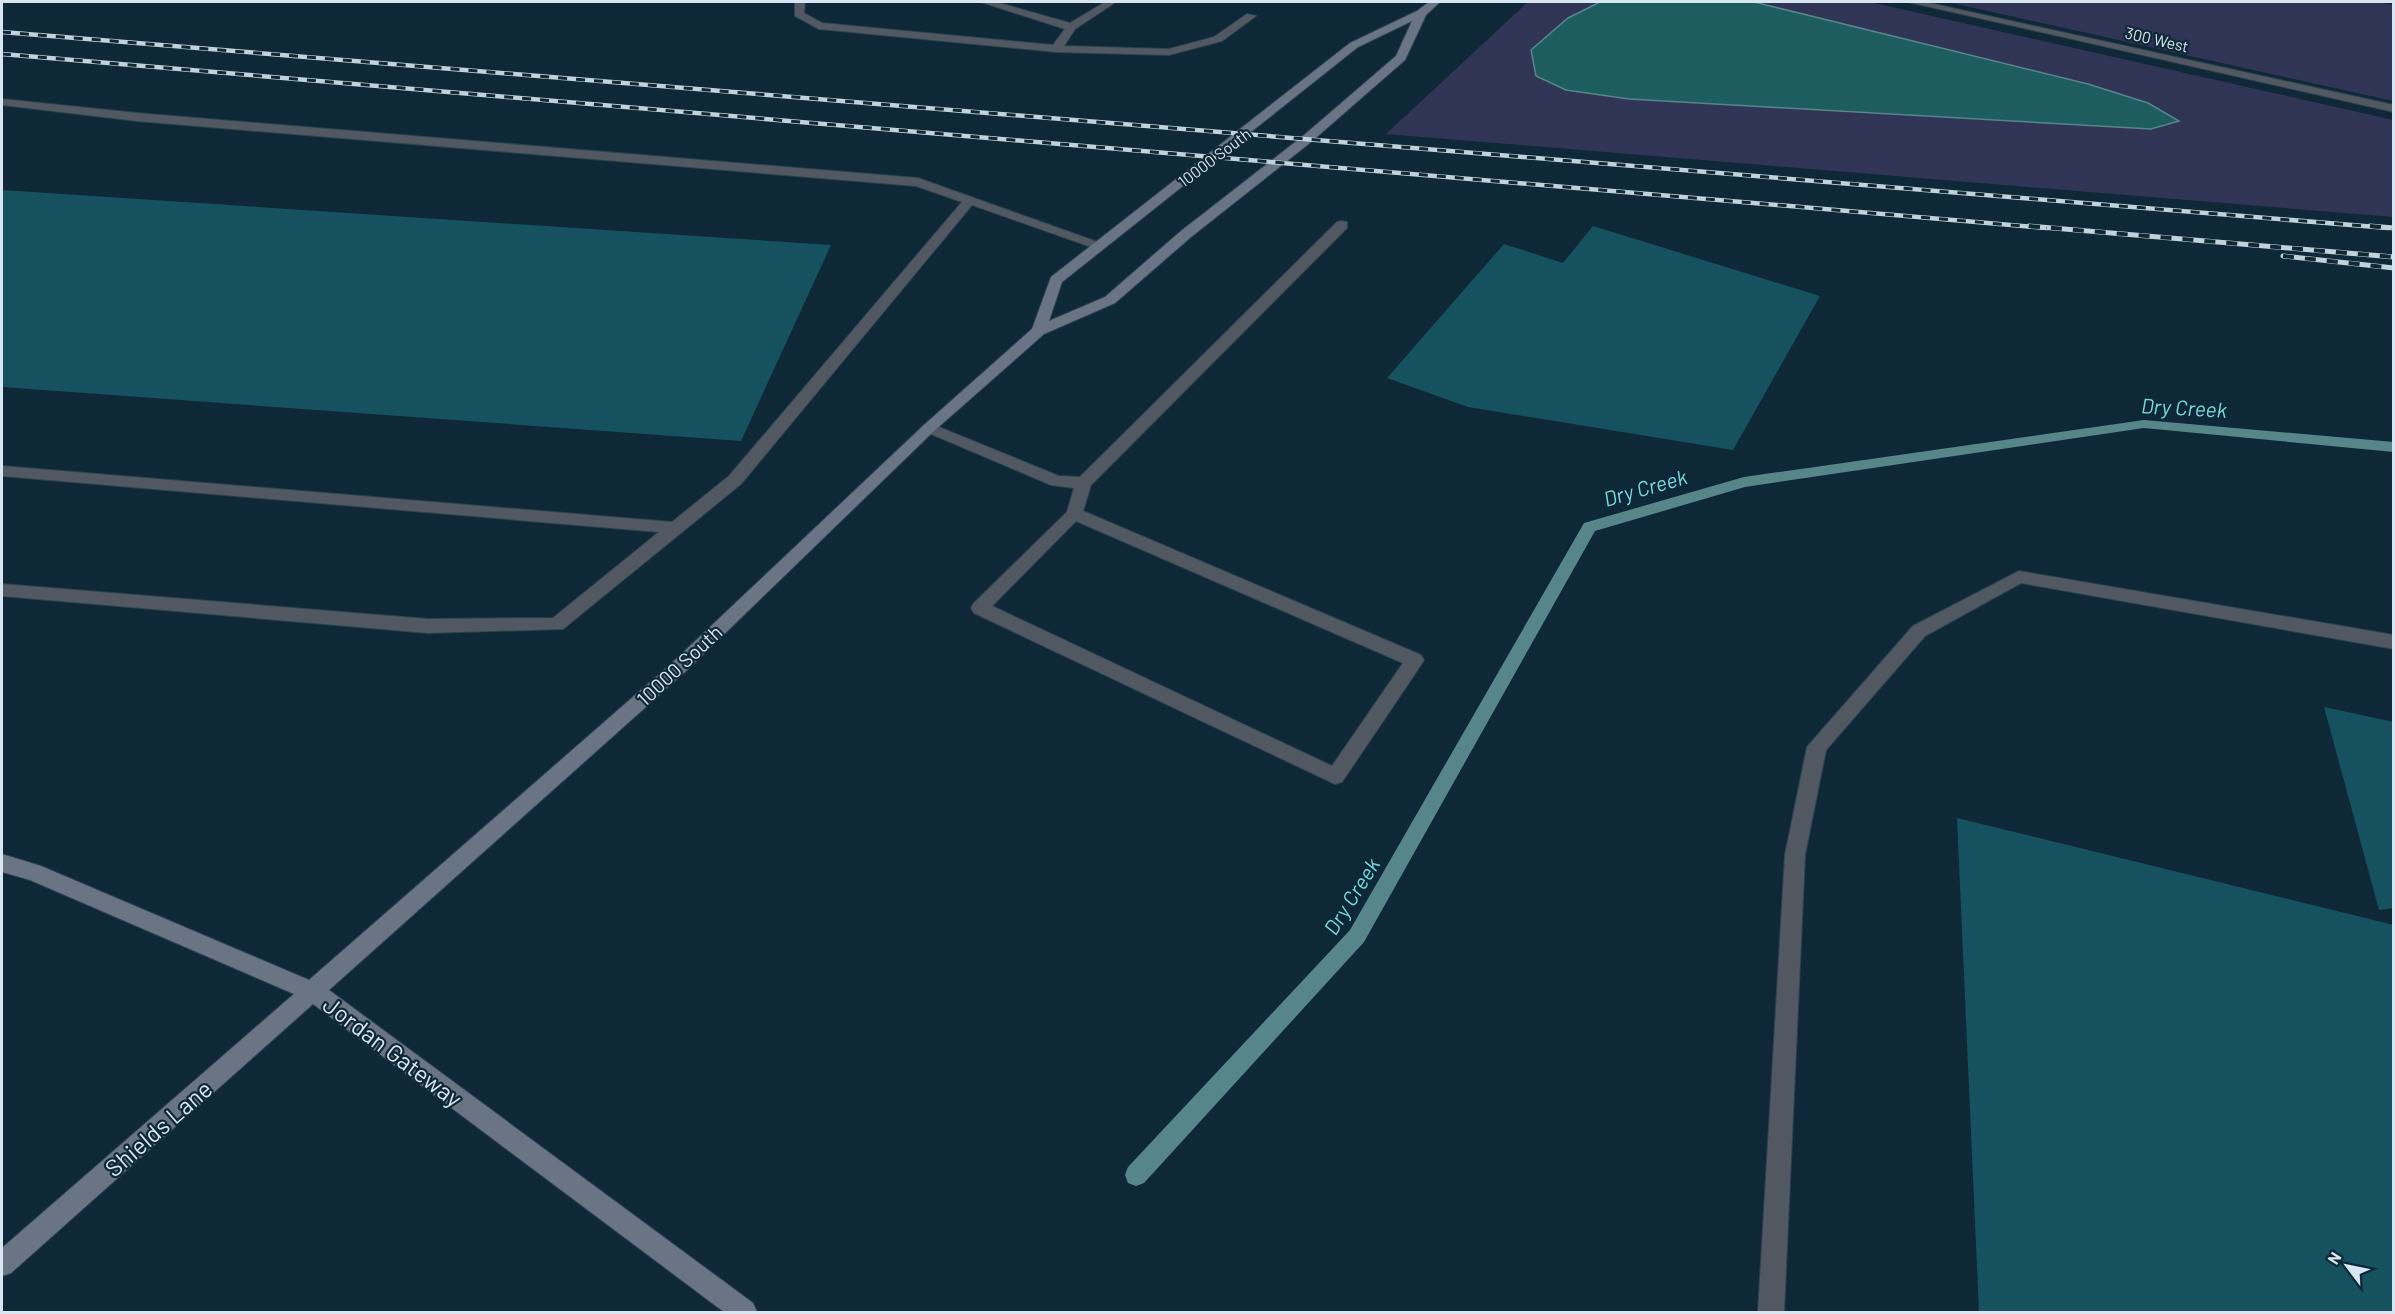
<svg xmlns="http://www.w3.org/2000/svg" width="2395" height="1314" font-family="Barlow,sans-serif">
	<rect width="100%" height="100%" fill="#0f2837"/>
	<!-- green -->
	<path fill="#303455" d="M1528 2H1870L2393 120V217L1386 134Z
		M1947 2H2376L2393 5V101Z"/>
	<!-- water -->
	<path fill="#1e5d5f" stroke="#56868a" stroke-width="1.5" d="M1600 2H1754L2088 84 2148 103 2179 121 2151 129 1629 99 1566 90 1536 76 1531 50 1568 18Z"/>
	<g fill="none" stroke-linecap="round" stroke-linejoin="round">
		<!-- stream -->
		<path fill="#56868a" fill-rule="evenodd" d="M2144 420 2394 442V452L2144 428 1745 487 1595 531 1364 942 1144 1183 1136 1186 1128 1183 1125 1175 1128 1167 1350 930 1584 523 1744 477Z"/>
	</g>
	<!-- building -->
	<path fill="#16515f" d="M2 190 831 245 741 441 2 387Z
		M1593 226 1820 296 1733 450 1468 407 1387 378 1504 244 1563 263Z
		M2324 707 2394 722V908L2379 910Z
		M1957 818 2394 925V1312H1979Z"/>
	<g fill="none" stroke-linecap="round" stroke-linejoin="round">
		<defs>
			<path id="lane" d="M795 2H805L804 13 822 23 1053 45 1065 29 981 2H996L1070 23 1105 2H1116L1075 29 1064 46 1169 49 1214 37 1247 14 1256 16 1222 41 1169 55 1056 52 819 29 795 16Z
				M2 99 137 113 918 178 1106 245 1099 249 1094 248 972 205 741 484 563 629 428 633 2 596V584L428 619 553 618 659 532 2 476V466L672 522 729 476 962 202 916 186 137 121 2 105Z
				M1342 221 1347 222V228L1091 485 1083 511 1421 655 1424 660 1421 665 1342 782 1335 784 974 613 971 608 974 603 1067 512 1074 488 1051 485 924 431 921 428 924 425H934L1059 476 1080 477 1337 222ZM1076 521 1403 663 1332 766 992 606Z
				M2019 571 2394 635V649L2021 583 1925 636 1826 750 1805 855 1784 1312H1758L1785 855 1807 747 1913 626Z"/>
			<path id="street" d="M1908 2H1925L2394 105V112Z"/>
			<path id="secondary" d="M1429 2H1440L1426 15 1405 60 1311 142 1191 237 1115 303 1044 334 934 431 685 672 329 990 753 1303 757 1312H724L313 1004 11 1273 2 1276V1248L294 994 30 880 2 872V854L41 866 309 980 673 662 924 425 1032 329 1051 277 1350 43 1417 11ZM1412 21 1396 56 1303 136 1181 231 1105 297 1049 321 1062 282 1358 47Z"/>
		</defs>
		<!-- lane casing -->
		<use href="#lane" stroke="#2b4351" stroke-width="2"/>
		<!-- street casing -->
		<use href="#street" stroke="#2b4351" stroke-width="2"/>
		<!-- secondary casing -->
		<use href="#secondary" stroke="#2b4351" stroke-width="2"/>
		<!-- lane -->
		<use href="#lane" fill="#515862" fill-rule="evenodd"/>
		<!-- street -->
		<use href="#street" fill="#515862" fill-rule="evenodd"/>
		<!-- secondary -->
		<use href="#secondary" fill="#697484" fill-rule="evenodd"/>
		<defs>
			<path id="rail-far1" d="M2 32 2388 228
				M2 54 2047 228"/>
			<path id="rail" d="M2029 226 2394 257
				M2370 226 2394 228
				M2283 256 2394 268"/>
		</defs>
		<!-- rail-far1 casing -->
		<use href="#rail-far1" stroke="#c2d2dd" stroke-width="4.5"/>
		<!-- rail casing -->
		<use href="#rail" stroke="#c2d2dd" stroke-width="5"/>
		<!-- rail-far1 -->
		<use href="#rail-far1" stroke="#0f2837" stroke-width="3" stroke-dasharray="9" stroke-linecap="butt"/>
		<!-- rail -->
		<use href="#rail" stroke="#0f2837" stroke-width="4" stroke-dasharray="11" stroke-linecap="butt"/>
	</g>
	<g text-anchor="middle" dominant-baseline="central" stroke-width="4.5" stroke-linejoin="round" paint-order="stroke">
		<!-- far-street labels -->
		<g font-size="16" fill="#d7e6f0" stroke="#0f2837">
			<text transform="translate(2157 39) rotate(13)">300 West</text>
			<text transform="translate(1214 157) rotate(-37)">10000 South</text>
		</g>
		<!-- street labels -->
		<g font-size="20" fill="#d7e6f0" stroke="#0f2837">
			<text transform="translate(679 665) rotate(-43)">10000 South</text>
		</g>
		<!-- water labels -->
		<g font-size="21" font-style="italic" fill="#79dbde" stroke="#0f2837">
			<text transform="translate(2184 407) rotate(3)">Dry Creek</text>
			<text transform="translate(1645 487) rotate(-16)">Dry Creek</text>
			<text transform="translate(1351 896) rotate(-58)">Dry Creek</text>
		</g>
		<!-- near-street labels -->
		<g font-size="24" fill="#d7e6f0" stroke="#0f2837">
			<text transform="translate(393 1051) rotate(37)">Jordan Gateway</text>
			<text transform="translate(158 1128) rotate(-41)">Shields Lane</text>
		</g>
	</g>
	<!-- border -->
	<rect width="2395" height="1314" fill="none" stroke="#d7e6f0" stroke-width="6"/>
	<!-- north arrow -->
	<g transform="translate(2347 1266) rotate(302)" stroke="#0f2837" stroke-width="4.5" paint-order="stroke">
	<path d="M0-4.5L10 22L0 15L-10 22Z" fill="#d7e6f0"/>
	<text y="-9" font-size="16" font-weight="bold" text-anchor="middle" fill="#d7e6f0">N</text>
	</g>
</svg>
